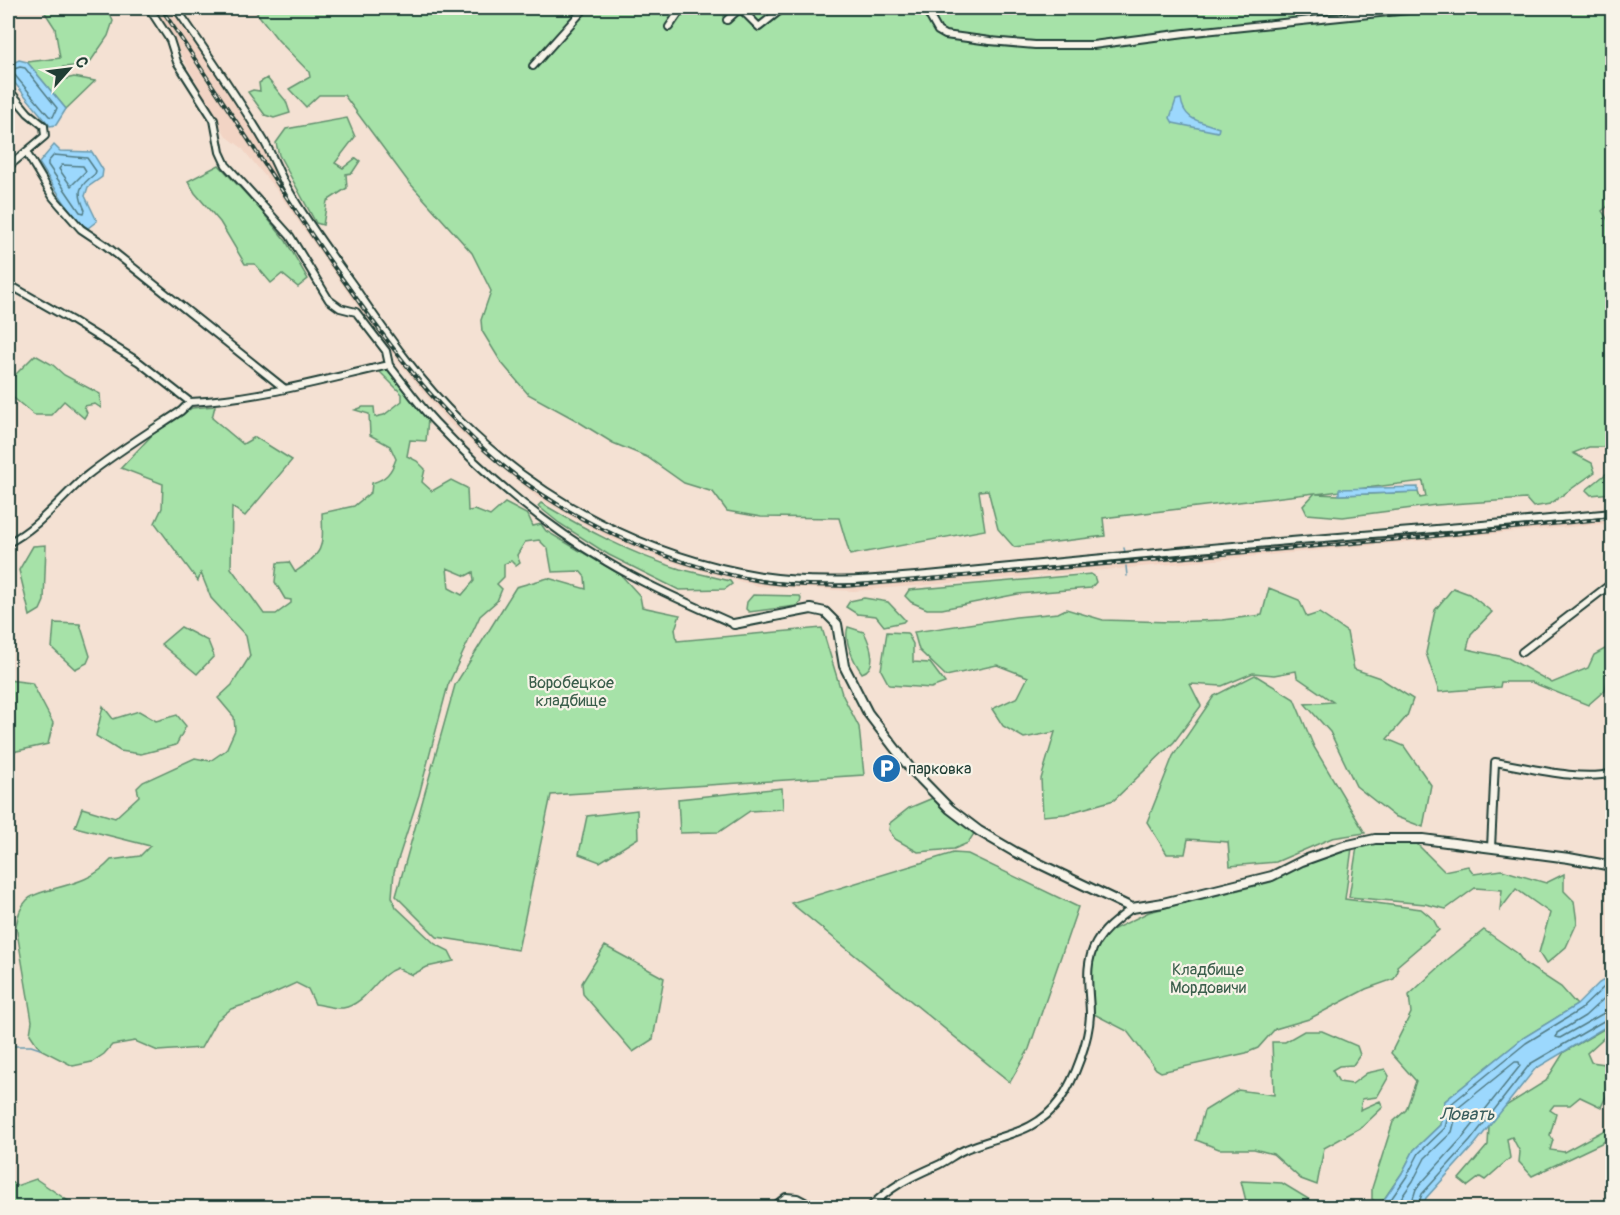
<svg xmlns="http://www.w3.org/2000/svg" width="1620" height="1215" font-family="Pangolin,sans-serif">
	<rect width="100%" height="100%" fill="#f4e1d3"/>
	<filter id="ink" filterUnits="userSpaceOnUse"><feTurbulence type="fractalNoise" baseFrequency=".0167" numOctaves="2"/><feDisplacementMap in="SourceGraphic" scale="12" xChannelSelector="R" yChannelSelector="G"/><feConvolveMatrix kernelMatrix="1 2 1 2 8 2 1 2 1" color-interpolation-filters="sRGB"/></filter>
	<g filter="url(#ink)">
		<!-- built -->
		<path fill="#f2d4c4" d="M152 8H180L238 93 258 127 285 188 360 298 451 415 539 489 639 543 758 578 845 583 1612 517V523L1140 567 854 591 758 586 694 569 651 555 606 536 537 497 448 422 400 363 354 301 278 192 241 147 226 136 173 40Z"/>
		<!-- green -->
		<path fill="#a6e2a8" stroke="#62906e" stroke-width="1.5" fill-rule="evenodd" d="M42 8H107L113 21 108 36 88 65 63 67 62 80 74 77 95 81 66 109 27 62 60 58 55 28Z
			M253 8H1612V203L1602 211 1612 226V447H1589L1573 453 1592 463 1595 472 1550 504 1533 507 1526 499 1436 505 1343 517 1307 514 1303 506 1315 493 1103 518 1105 536 1014 547 998 529 988 490 979 491 985 530 850 555 839 518 761 517 727 511 713 492 684 483 647 457 613 443 574 419 528 394 501 362 482 331 481 320 491 291 472 253 407 180 344 95H319L306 107 289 89 310 77 309 72 278 40ZM1423 481 1426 497 1420 498 1418 492 1340 495 1316 494Z
			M267 78 286 101 290 113 274 118 265 115 248 92 253 90 260 91 259 83Z
			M347 118 355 137 335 163 343 168 356 158 360 161 352 173 346 174 347 188 327 201 323 225 316 223 279 155 276 143 286 129Z
			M219 165 259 208 286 241 308 279 298 287 282 274 271 283 255 264H245L220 222 195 193 188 181Z
			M35 355 53 365 64 375 100 394 101 408 95 404 84 406 87 413 84 418 64 401 51 415H34L9 394 12 378Z
			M387 369 428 419 426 441 410 440 407 456 417 461 425 469 422 482 432 491 451 480 467 488 468 511 475 510 490 516 505 503 528 515 533 526 541 524 546 531 621 575 640 596 642 607 680 615 675 629 677 641 822 628 842 694 859 727 864 775 551 795 518 950 437 937 396 896 455 685 516 587 548 578 586 589 585 577 580 571 552 572 548 549 539 540 525 542 517 555 520 563 516 566 511 561 504 564V577L497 584 502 589 497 601 480 616 448 685 419 795 394 872 392 897 396 907 435 944 449 951 454 961 427 967 412 975 397 968C376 975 367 1004 343 1008 335 1009 323 1005 315 1004L308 989 296 983 259 1000 231 1009 216 1021 201 1048 158 1051 135 1041 112 1045 104 1054 92 1062 73 1066 40 1049 30 1034 32 1021 16 926C18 916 20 907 27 900 34 893 44 892 53 889 76 883 95 878 111 860L140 856 150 846 75 827 82 808 115 818 139 796 137 788 143 782 195 758 210 761 226 750 235 730 234 717 218 698 232 685 250 656 246 636 211 598 201 573 198 581 155 523 162 508 163 484 121 468 152 435 192 408 215 406 212 418 243 444 255 437 292 460 245 516 232 507 231 568 264 614H276L291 603V600L285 599 275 582 277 563 289 562 295 572C325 552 323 547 322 513L354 506 371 492 372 483C386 479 391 473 396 459L390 446 370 435 369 414 355 410 363 407H374L375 417 384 415 402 401V394L379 371ZM447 568 466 576 473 572 474 581 462 595 449 588Z
			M1612 469V493L1591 495 1586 490Z
			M541 503C585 529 631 554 680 569 696 573 713 577 730 581L732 584 725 589 679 590 609 555 559 523 538 506Z
			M46 545 44 601 40 610 30 616 19 570 33 546Z
			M1091 574 1094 576 1096 582 1091 588 1018 594 942 609H927L911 602 905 596 909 590Z
			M1269 588 1299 600 1307 617 1319 613 1347 632 1354 669 1380 678 1413 699 1407 716 1387 739 1404 746 1431 785 1423 827 1394 816 1356 786 1330 732 1305 704 1333 702 1297 677 1296 671 1274 675 1253 673 1222 686 1190 684 1201 706 1174 742 1114 800 1065 814 1043 816 1041 779 1055 732 1024 738 1003 726 992 709 1018 697 1028 677 997 665 946 676 919 650 914 632 1016 617 1058 613 1066 609 1103 620 1171 622 1222 620 1262 615Z
			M1453 588 1469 594 1492 612 1471 634 1467 649 1508 658 1552 683 1588 668 1594 655 1612 645V668L1610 670 1605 690 1588 705 1531 682H1501L1500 687 1439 692 1426 653 1435 610Z
			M753 595 800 596 801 599 800 603 796 606 749 612 746 609 747 602Z
			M864 598 888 602 905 620 903 622 884 626 876 616 857 614 846 607 850 601Z
			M54 623 80 624 90 656 87 663 75 669 52 648Z
			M181 627 208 641 214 656 197 674 161 644Z
			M848 627 864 632C870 644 879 668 862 673 854 662 843 640 848 627Z
			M887 632 907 633 913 644V662L930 663 945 683 931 688 889 685 881 670Z
			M1255 675 1294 699 1314 747 1365 833 1332 838 1276 862 1230 866 1228 842 1188 839 1185 854H1167L1147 822 1173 756 1214 696Z
			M8 680 32 683 53 723 48 744 8 753Z
			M103 706 113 719 139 711 156 721 177 715 186 726 176 745 141 754 120 751 96 736Z
			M782 788 783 809 750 811 719 832 680 833 678 799Z
			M933 798 958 821 975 832 968 843 954 849 918 852 895 839 889 830 890 823 909 808Z
			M637 810 638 838 600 862 579 854 587 816Z
			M1373 844H1417L1444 871 1468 866 1474 874 1502 870 1546 883 1564 874V891L1574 901 1577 923 1566 947 1546 964 1539 953 1550 913 1516 889 1500 910 1502 890 1475 888 1446 909 1425 904 1349 897 1357 847Z
			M1352 848 1345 899 1421 909 1433 919 1439 930 1397 966 1398 971 1394 979 1366 989 1309 1019 1275 1029 1258 1048 1246 1053 1161 1072 1156 1069 1127 1031 1094 1014 1091 966 1097 947 1108 932 1149 912 1271 882 1294 868 1343 849Z
			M953 853 968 854 1078 907 1029 1049 1010 1082 791 903Z
			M1484 930 1517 953 1524 963 1561 987 1577 1005 1523 1038 1445 1101 1440 1125 1414 1150 1402 1173 1380 1205 1372 1199V1188L1393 1122 1406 1110 1416 1081 1391 1053 1411 1013 1409 995 1447 960Z
			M605 946 664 978 653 1039 633 1052 583 994 582 983Z
			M1609 1026 1610 1032 1587 1053 1591 1062 1612 1065V1084L1601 1107 1580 1097 1570 1105H1554L1550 1110 1556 1114 1550 1135 1553 1140 1550 1150 1564 1152 1612 1126V1138L1532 1176 1519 1162 1520 1152 1512 1137 1507 1139 1510 1158 1485 1180 1480 1177 1468 1186 1459 1179 1488 1145 1489 1126 1504 1107 1546 1081 1564 1052Z
			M1304 1031H1322L1357 1046 1360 1055 1353 1065 1339 1066 1332 1070 1339 1082 1352 1084 1367 1073 1385 1069 1389 1076 1377 1097 1362 1099 1360 1110 1380 1101 1383 1107 1362 1127 1324 1148 1317 1185 1301 1179 1273 1154 1254 1149H1219L1196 1140 1204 1111 1238 1090 1274 1095 1272 1042H1285Z
			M8 1179 16 1186 36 1179 77 1207H8Z
			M1241 1181 1282 1183 1315 1203 1316 1207H1253L1246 1201Z"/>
		<!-- water -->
		<path fill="#9cd8fd" stroke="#6a9aad" stroke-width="1.5" d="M19 60 27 62 66 109 56 125 50 126 8 75V65Z
			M1181 99C1184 121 1200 121 1219 128L1218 132 1173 123 1170 118 1176 100Z
			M54 145 60 151 92 152 103 170 102 177 88 187 85 196 97 221 88 228C73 221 49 178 39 163Z
			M1418 487V492L1339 495V489Z
			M1612 975V1023L1535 1069 1475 1144 1426 1198 1423 1207H1379L1402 1173 1414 1150 1440 1125 1445 1101 1523 1038 1577 1005 1599 983Z"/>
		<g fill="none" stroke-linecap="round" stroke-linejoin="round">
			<!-- shore -->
			<path stroke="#517b84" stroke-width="1.5" d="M20 67 25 68 57 108 53 117 49 116 13 73 14 69Z
				M54 155 87 158 96 171 95 174C79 186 76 191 85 210L84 213 80 212 48 165V162Z
				M62 165 83 166 86 171 71 186 59 169Z
				M1612 991 1585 1016 1557 1033 1556 1037 1560 1038 1604 1013 1612 1011
				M1385 1208 1407 1176 1419 1153 1445 1128 1451 1104 1526 1043 1580 1010 1603 988 1612 982
				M1394 1208 1413 1181 1425 1158 1452 1132 1458 1108 1515 1062H1519L1520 1066 1464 1136 1416 1189 1410 1208
				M1417 1208 1422 1194 1470 1141 1530 1064 1607 1019H1612"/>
			<!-- stream -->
			<path stroke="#6a9aad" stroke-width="1.5" d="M1124 548 1125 552
				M1126 566 1127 576
				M8 1046H31L40 1049"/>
			<defs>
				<path id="minor" d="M149 8 170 40 177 62 214 120 220 152 226 165 290 236 329 300 340 308 356 312 386 351 389 365
					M176 8C205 50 234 92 261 136 272 153 278 172 288 189 307 223 332 256 355 288 387 335 420 382 461 422 541 502 649 558 761 576 822 585 886 579 948 573 1011 567 1073 561 1135 555 1294 539 1454 529 1612 513
					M725 8 733 14
					M740 8 759 27 783 8
					M925 8 938 31 945 35 990 41 1035 45H1093L1185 33 1428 8
					M727 20 740 8
					M669 27 682 8
					M533 66 585 8
					M8 89 28 113 44 126 45 136 8 167
					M26 152 53 197 81 229 105 245 285 389
					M8 284 71 320 139 362 190 402C257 399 323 380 389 365 404 384 418 404 435 422 486 476 543 524 607 562 647 586 692 605 734 624
					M8 543C39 527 59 500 85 477 115 453 149 432 181 411L190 402
					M1522 652 1612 583
					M1491 848 1495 762C1527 767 1582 782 1612 773
					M776 1208 777 1204 786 1197 797 1198 816 1208
					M869 1208C892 1185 909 1178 938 1165 947 1161 956 1153 966 1149 1001 1134 1035 1135 1060 1100 1075 1079 1089 1040 1090 1015 1090 991 1083 965 1096 943 1105 928 1118 919 1132 908"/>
				<path id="tertiary" d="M734 624 811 609 825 612 837 624 844 666 868 713 910 768 950 809 979 831 1015 852 1132 908 1163 903 1272 876 1302 861 1344 846 1375 839H1423L1569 858 1612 866"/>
			</defs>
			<!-- minor casing -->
			<use href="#minor" stroke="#1f3d34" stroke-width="10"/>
			<!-- tertiary casing -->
			<use href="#tertiary" stroke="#1f3d34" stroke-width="12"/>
			<!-- minor -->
			<use href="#minor" stroke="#f7f3e8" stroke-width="6"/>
			<!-- tertiary -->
			<use href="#tertiary" stroke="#f7f3e8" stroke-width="8"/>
			<defs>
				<path id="rail" d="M161 8C217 92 272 177 329 260 379 331 430 403 496 460 567 521 664 563 755 580 784 586 816 585 845 586L1424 537 1612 518"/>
			</defs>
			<!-- rail casing -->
			<use href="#rail" stroke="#1f3d34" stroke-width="4"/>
			<!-- rail -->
			<use href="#rail" stroke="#f7f3e8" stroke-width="1.5" stroke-dasharray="4.5" stroke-linecap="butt"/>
		</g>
	</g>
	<!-- icons -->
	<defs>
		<symbol id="parking-disc" viewBox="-11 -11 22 22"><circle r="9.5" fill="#1f6fb2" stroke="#f7f3e8"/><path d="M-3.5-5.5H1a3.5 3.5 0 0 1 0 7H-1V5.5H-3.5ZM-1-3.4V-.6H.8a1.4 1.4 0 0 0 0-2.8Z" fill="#fff"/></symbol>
	</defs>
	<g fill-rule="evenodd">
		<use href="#parking-disc" x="870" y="752" width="33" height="33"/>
	</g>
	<g text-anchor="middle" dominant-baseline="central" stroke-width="4.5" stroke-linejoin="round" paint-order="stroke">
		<!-- park labels -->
		<g font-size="16" fill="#3a5e4b" stroke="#f7f3e8">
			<text x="571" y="683">Воробецкое<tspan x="571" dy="18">кладбище</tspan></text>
			<text x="1208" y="970">Кладбище<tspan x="1208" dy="18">Мордовичи</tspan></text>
		</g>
		<!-- poi labels -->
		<g font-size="16" fill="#1f3d34" stroke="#f7f3e8" text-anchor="start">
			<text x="908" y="769">парковка</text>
		</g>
		<!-- water labels -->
		<g font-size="18" font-style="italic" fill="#385c5c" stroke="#f7f3e8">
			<text x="1467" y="1114">Ловать</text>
		</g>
	</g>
	<!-- margin -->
	<rect width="1620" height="1215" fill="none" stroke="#f7f3e8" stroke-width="30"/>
	<rect x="15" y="15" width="1590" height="1185" fill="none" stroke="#1f3d34" stroke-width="2" filter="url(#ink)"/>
	<!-- north arrow -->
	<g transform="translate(69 69) rotate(62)" stroke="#f7f3e8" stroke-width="4.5" paint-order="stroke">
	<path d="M0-4.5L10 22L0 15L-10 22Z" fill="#1f3d34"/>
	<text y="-9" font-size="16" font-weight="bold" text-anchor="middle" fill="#1f3d34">С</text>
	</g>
</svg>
